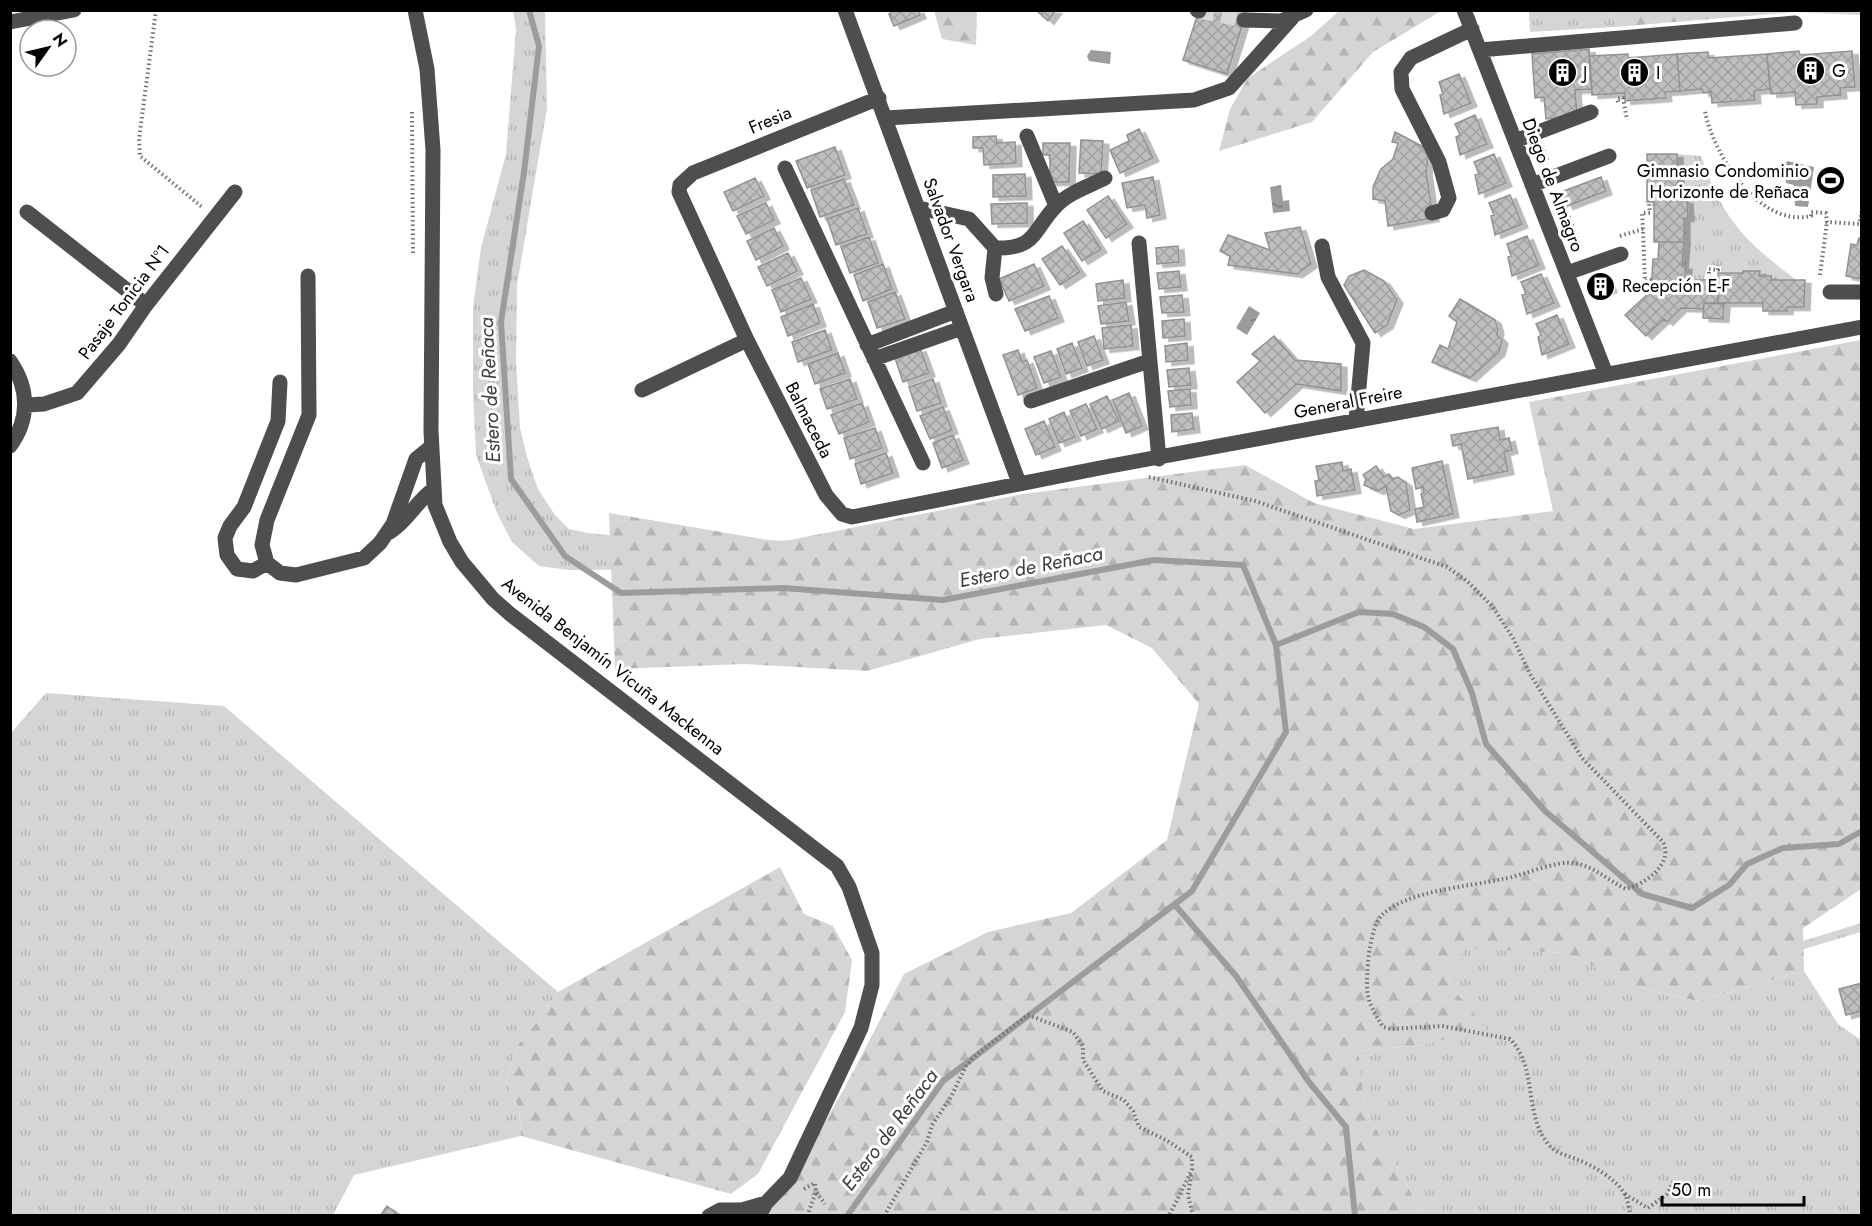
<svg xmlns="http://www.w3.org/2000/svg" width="1872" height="1226" font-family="Jost,sans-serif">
	<defs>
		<pattern id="grass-tufts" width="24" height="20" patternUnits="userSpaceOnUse" patternTransform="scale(1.5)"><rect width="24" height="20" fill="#d5d5d5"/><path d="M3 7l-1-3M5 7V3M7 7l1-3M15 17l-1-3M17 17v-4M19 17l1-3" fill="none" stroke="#b5b5b5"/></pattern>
		<pattern id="forest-firs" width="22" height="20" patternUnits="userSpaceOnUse" patternTransform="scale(1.5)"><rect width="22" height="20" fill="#d5d5d5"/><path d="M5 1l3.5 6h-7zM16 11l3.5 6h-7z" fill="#b5b5b5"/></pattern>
		<pattern id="water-ripples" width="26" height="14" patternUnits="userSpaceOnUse" patternTransform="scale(1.5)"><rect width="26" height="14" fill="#9c9c9c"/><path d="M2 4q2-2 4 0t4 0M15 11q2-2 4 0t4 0" fill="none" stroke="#7d7d7d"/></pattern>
		<pattern id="building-cross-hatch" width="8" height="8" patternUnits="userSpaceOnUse" patternTransform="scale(1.5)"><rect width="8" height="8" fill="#bebebe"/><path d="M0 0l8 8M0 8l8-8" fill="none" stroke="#a2a2a2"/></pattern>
		<filter id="shadow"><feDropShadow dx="6" dy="3.5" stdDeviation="0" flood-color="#0004"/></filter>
	</defs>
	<rect width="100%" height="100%" fill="#fff"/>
	<!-- grass -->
	<path fill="url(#grass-tufts)" d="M513 11H545L547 108 517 285 516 363 520 428 527 457 538 489 555 515 569 529 588 533 648 539 818 541 913 567 957 570 996 558 1066 528 1135 520 1232 530 1290 549 1308 565 1327 593 1340 619 1339 643 1320 719 1266 797 1252 830 1297 836 1406 866 1462 861 1523 849 1602 863 1675 904 1733 941 1784 947 1861 923V932L1794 952 1731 947 1715 940 1675 911 1598 871 1525 859 1402 872 1325 849 1246 838 1223 867 1194 893C1218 926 1212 951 1227 983 1231 993 1246 1001 1253 1009 1273 1031 1289 1055 1310 1075L1313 1098 1322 1123 1347 1168 1353 1195 1363 1215H1357L1346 1194 1338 1166 1315 1120 1303 1075 1259 1020 1223 985 1210 933 1188 897 1179 907 1126 927 1085 954 1008 1014 991 1042 880 1176 912 1192 901 1215H767L800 1138 860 1166 975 1036 999 1000 1124 910 1173 886 1201 862 1231 829 1249 795 1305 715 1309 697 1314 656 1311 633 1295 605 1270 577 1262 578 1189 554 1088 560 1014 590 949 594 841 579 725 569 569 570 539 566 512 542 497 513 476 455 473 392V307L481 248 506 154 516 29Z
		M1529 11H1614L1615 27 1530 32Z
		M1677 154 1701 156C1724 221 1743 239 1796 280H1771V276H1759V271L1721 273V266L1708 265 1703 282 1685 281 1686 267 1682 266 1684 218 1688 217 1687 200H1682V188H1678Z
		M46 693 224 706 558 992 538 1021 517 1046 506 1081 519 1108 521 1136 354 1175 333 1215 11 1216V733Z
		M1465 947 1565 953 1640 988 1697 1001 1804 971 1838 1024 1861 1040V1215H1423L1365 1108 1357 1051 1422 1045 1486 1029 1448 983Z"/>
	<!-- forest -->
	<path fill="url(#forest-firs)" d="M1861 10V15L1795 12 1615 27 1614 11Z
		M934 11H977L976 45 942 39Z
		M1339 11H1441L1373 52 1312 122 1219 151 1230 109 1248 78 1311 36Z
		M1861 340V889L1803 928 1804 971 1697 1001 1640 988 1565 953 1465 948 1448 983 1487 1029 1422 1045 1358 1051 1365 1108 1423 1215H775L774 1211 845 1087 904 974 988 932 1071 913 1167 840 1199 704 1152 648 1106 625 980 639 867 671 744 664 615 669 609 513 780 542 1023 494 1245 465 1314 503 1414 529 1553 511 1529 402Z
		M780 867 804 914 833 926 852 960 845 1012 758 1174 731 1194 521 1136 519 1108 506 1081 517 1046 538 1021 558 992Z"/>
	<!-- water -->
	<path fill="url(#water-ripples)" d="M1091 50 1111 52 1110 64 1089 61 1087 56Z
		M1787 161 1814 167 1808 207 1795 206 1794 185 1786 183 1784 167Z
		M1281 185 1283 201 1289 200 1290 211 1273 213 1270 187Z
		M1249 306 1260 313 1247 335 1236 328Z"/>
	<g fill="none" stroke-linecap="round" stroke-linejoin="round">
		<!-- stream -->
		<path stroke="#9c9c9c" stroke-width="6" d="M529 10 539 46 524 172 501 322 511 479 565 556 621 593 783 588 943 600 1154 560 1243 565 1276 645 1286 732 1192 891 943 1081 847 1216
			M1276 645 1359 612 1393 614 1424 627 1453 649 1472 693 1486 744 1545 811 1642 894 1692 908 1729 885 1747 864 1783 848 1839 844 1862 831
			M1175 905 1236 976 1309 1082 1346 1127 1355 1216"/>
	</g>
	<!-- building -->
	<path fill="url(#building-cross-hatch)" stroke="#929292" stroke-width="1.5" filter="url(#shadow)" d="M918 10 920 15 894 26 889 14 894 10Z
		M1036 10H1056L1048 21Z
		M1199 10H1247L1227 74 1183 60Z
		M1589 49 1592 89 1575 90 1577 116 1546 119 1544 97 1535 98 1532 54Z
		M1799 51 1800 55 1852 51 1855 87 1840 88 1841 95 1817 97V104L1796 105 1795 92 1771 94 1767 54Z
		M1708 52 1709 58 1767 54 1770 89 1754 91 1755 100 1712 103 1711 92 1703 93 1702 89 1680 91 1677 54Z
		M1628 54V58L1677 54 1680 91 1665 92 1666 98 1625 101V93L1592 95 1589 56Z
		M1459 74 1471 103 1444 114 1440 95 1443 94 1439 82Z
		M1475 115 1487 144 1460 155 1456 137 1460 135 1455 124Z
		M1139 129 1153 158 1120 173 1110 150 1129 141 1127 135Z
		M1395 132 1429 150 1426 171 1433 218 1388 226 1385 201 1373 199V187L1381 169 1393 159 1398 143 1392 142Z
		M996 136 997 143 1015 142 1016 163 984 165 983 148H973V137Z
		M1081 140 1103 141 1101 174 1079 173Z
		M1043 143H1070L1069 182H1050V155H1043Z
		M835 147 845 175 807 188 796 161Z
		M1494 154 1506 183 1479 194 1475 175 1479 174 1474 162Z
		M1647 154H1677L1678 188H1682V200H1687L1688 218H1684V242H1654V202H1647Z
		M1025 174 1026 196 993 197V175Z
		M1153 177 1160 215 1147 218 1145 205 1127 208 1122 183Z
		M1601 177 1606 191 1567 206 1561 192Z
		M755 178 764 196 733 211 724 192Z
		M844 179 854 205 820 217 811 190Z
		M1510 195 1522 224 1495 235 1491 216 1494 215 1489 203Z
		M1108 196 1127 224 1106 238 1087 210Z
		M766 203 774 220 746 234 737 216Z
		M1027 203V223L992 224 991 204Z
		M858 208 867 234 836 245 827 219Z
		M1083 221 1101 249 1082 261 1064 233Z
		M1300 227 1311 264 1297 274 1228 265 1230 256 1220 251 1228 235 1270 250 1265 233Z
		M774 228 783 246 756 260 747 241Z
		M1527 236 1539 265 1512 276 1508 257 1511 256 1507 244Z
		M869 237 878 263 850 273 841 247Z
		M1859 238 1862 239V279L1846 276 1851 244 1857 245Z
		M1659 242H1684L1682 266H1686L1685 281 1718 279V303H1704L1703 309 1681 308 1667 322 1664 319 1646 336 1625 315 1651 291 1653 259H1658Z
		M1062 246 1080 272 1060 285 1042 259Z
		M1178 246 1179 262 1157 264 1156 248Z
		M788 253 797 271 767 286 758 267Z
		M883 264 892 289 863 301 854 275Z
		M1034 264 1044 286 1009 301 999 279Z
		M1364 270 1384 281 1397 300 1387 325 1375 333 1344 285 1349 276Z
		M1179 271 1181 287 1159 289 1157 273Z
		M1743 271H1760L1759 276H1771V280H1805L1804 307H1787V311H1763V303H1718V273H1743Z
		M1541 274 1554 303 1527 314 1522 295 1526 294 1521 282Z
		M1606 277 1611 289 1595 295 1590 283Z
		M801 278 811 299 781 312 772 290Z
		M1123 280 1125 298 1098 301 1096 284Z
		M895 292 905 319 877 328 868 302Z
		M1182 295 1184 312 1162 313 1160 297Z
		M1049 296 1058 318 1025 331 1015 309Z
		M1460 299 1495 320 1498 330 1497 335 1502 340 1499 352 1470 378 1432 362 1440 345 1448 349 1457 322 1449 316Z
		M1126 302 1129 321 1101 324 1098 306Z
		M1704 303 1724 304 1723 319 1703 318Z
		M813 304 820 323 788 336 781 317Z
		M1557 315 1569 344 1542 355 1538 337 1541 335 1536 324Z
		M1184 319 1185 336 1163 338 1162 321Z
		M1131 325 1133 346 1104 349 1102 328Z
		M825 330 832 350 798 362 792 342Z
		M1094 336 1103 360 1087 366 1078 342Z
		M1274 336 1295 360 1341 364V391L1297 384 1265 413 1237 382 1260 361 1252 354Z
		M1072 343 1082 368 1066 374 1057 349Z
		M1187 343 1188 360 1166 362 1165 346Z
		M920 348 929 373 903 382 895 358Z
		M1018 350 1022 362 1027 360 1037 388 1018 395 1003 355Z
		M1051 351 1061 377 1044 383 1034 357Z
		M838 353 845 373 815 384 808 364Z
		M1189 368 1191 385 1169 387 1167 370Z
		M850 379 857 399 827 409 820 389Z
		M933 379 941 403 917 411 909 387Z
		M1190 389 1191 405 1170 407 1168 391Z
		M1129 393 1142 426 1126 433 1113 400Z
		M1107 396 1119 421 1102 429 1090 404Z
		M862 403 869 422 839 434 831 415Z
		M1086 404 1097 429 1081 436 1070 411Z
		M943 407 952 430 930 439 920 416Z
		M1064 412 1075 437 1059 443 1049 419Z
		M1192 413 1194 429 1172 432 1171 415Z
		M1044 421 1055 447 1036 455 1025 429Z
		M1498 427 1500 440 1509 438 1512 450 1504 452 1508 471 1468 479 1461 444 1453 446 1451 435Z
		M875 428 882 448 850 459 844 438Z
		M953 435 963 460 942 468 933 443Z
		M886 453 893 473 861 484 855 464Z
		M1442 461 1453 514 1417 522 1415 509 1424 507 1421 494 1424 493 1423 487 1416 489 1412 468Z
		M1342 462 1343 471 1351 469 1355 490 1317 496 1315 481 1319 480 1316 466Z
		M1376 466 1384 477 1389 474 1393 479 1398 477 1406 483 1410 510 1399 515 1391 511 1386 486 1378 491 1364 485 1366 479 1363 475Z
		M1862 983V1011L1846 1015 1839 989Z
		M387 1206 400 1216H380Z"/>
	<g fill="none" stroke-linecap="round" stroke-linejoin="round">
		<!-- minor-tunnel -->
		<path stroke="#d9d9d9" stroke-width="15" stroke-dasharray="15 8" stroke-linecap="butt" d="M1199 11 1244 20"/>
		<!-- path -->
		<path stroke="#707070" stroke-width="4" stroke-dasharray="1.5 3" stroke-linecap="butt" d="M156 10 139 139 140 156 202 207
			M1618 102 1617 99 1623 98 1627 120
			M412 112 413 255
			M1705 112C1714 155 1759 228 1811 216V212L1826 213 1827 222 1859 224 1862 211
			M1542 146 1548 162
			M1559 191 1581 249
			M1643 229 1642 213H1650L1649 202
			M1620 236 1643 229 1645 281 1652 280
			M1820 275 1827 222
			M1709 278V269L1718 270V265
			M1593 280 1599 293
			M1149 477 1255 501 1447 567 1467 581 1492 606 1513 638 1530 674 1582 758 1663 842C1674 864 1645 884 1626 889 1607 880 1596 867 1574 863 1558 860 1521 876 1503 879 1468 887 1408 890 1382 915 1373 924 1369 950 1368 963 1366 995 1365 998 1383 1027L1391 1029 1442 1026 1510 1039C1538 1068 1523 1112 1548 1144 1555 1153 1566 1155 1576 1159 1592 1165 1615 1178 1624 1193 1628 1199 1629 1209 1631 1216
			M1191 1175 1188 1195 1193 1216
			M804 1189 815 1183 816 1192 825 1204
			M1625 1194 1648 1208 1667 1194 1675 1179
			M807 1216 816 1192
			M884 1216 927 1142 932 1125 951 1097 966 1066 976 1055 1028 1015 1073 1032 1083 1046V1060L1103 1091 1124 1100 1133 1111 1139 1127 1166 1140 1192 1157V1170L1169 1216"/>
		<!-- minor -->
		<path stroke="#4e4e4e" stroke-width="15" d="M415 10 427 69 433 150 431 431 435 505 450 542 462 562 493 599 510 614 837 866 849 887 872 953V985L861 1028 790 1178 766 1203 759 1216
			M845 10 1019 483
			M1197 10 1199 11
			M1464 10 1606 374
			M1244 20 1281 21 1306 10
			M10 22 74 10
			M1480 50 1795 23
			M879 98 693 173 680 185 679 192 747 340 826 495 842 514 852 517 1105 467 1862 327
			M886 118 1194 100 1229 88 1292 18
			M1027 136 1056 206
			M1515 141 1591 112
			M785 168 923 463
			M1532 185 1609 156
			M919 208 969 219 995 248C1037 249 1032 231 1056 206 1068 193 1089 186 1105 178
			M27 212 146 305
			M1432 213 1443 210 1449 198 1439 162 1402 89 1401 72 1411 58 1472 29
			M1139 243 1159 459
			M1322 246 1328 277 1363 343 1356 420
			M995 248 992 278 996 294
			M1567 273 1621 254
			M308 276 309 415 267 520 262 545 267 563 280 573 296 575 364 558 380 543 393 524 416 459 432 446
			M1830 292H1862
			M867 345 956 311
			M874 359 962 328
			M10 361C29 388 30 419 10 446
			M642 390 747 340
			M1031 401 1149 361
			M26 405 44 404 77 393 119 344 146 305 235 192
			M390 532C409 520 416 501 434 489
			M267 563 253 571 237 569 227 555 225 538 230 526 244 507 278 421 280 382
			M709 1216 720 1210H742L766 1203"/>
	</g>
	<!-- icons -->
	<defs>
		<symbol id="building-disc" viewBox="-11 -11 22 22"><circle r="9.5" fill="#000" stroke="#fff"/><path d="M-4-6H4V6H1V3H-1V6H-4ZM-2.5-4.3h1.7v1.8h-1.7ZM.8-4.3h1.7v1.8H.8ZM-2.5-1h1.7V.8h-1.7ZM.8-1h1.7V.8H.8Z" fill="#fff"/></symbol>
		<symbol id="stadium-disc" viewBox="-11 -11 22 22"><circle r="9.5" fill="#000" stroke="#fff"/><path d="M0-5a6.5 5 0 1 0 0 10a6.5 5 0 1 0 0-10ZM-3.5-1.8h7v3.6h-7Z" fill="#fff"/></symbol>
	</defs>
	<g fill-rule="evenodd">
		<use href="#building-disc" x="1794" y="54" width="33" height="33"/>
		<use href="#building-disc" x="1546" y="56" width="33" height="33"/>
		<use href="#building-disc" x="1618" y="56" width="33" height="33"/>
		<use href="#stadium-disc" x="1814" y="164" width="33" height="33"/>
		<use href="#building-disc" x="1584" y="270" width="33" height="33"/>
	</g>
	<g text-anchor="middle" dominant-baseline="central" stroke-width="6" stroke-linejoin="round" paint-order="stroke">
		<!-- poi labels -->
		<g font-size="18" fill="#000" stroke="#fff" text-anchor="start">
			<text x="1832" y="71">G</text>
			<text x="1583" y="73">J</text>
			<text x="1656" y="73">I</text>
			<text x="1809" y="171" text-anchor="end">Gimnasio Condominio<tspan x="1809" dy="21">Horizonte de Reñaca</tspan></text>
			<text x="1622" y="286">Recepción E-F</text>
		</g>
		<!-- street labels -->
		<g font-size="18" fill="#000" stroke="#fff">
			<text transform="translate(770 120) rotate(-23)">Fresia</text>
			<text transform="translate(1553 185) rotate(69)">Diego de Almagro</text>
			<text transform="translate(951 240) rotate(70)">Salvador Vergara</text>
			<text transform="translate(124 302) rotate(-53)">Pasaje Tonicia Nº1</text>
			<text transform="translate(1348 402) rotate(-11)">General Freire</text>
			<text transform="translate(809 420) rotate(63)">Balmaceda</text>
			<text transform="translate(613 666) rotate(38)">Avenida Benjamín Vicuña Mackenna</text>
		</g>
		<!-- water labels -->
		<g font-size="20" font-style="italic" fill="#3d3d3d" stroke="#fff">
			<text transform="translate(490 390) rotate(-93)">Estero de Reñaca</text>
			<text transform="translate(1031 567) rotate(-11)">Estero de Reñaca</text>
			<text transform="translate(890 1130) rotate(-53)">Estero de Reñaca</text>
		</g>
	</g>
	<!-- border -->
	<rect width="1872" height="1226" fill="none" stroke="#000000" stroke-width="24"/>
	<!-- north arrow -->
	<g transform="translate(48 48) rotate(56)"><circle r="28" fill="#ffffff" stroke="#999999" stroke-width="1.5"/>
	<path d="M0-4.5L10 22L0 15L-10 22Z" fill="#000000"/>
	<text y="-9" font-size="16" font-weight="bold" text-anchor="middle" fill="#000000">N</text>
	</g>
	<!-- scale -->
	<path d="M1662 1196v9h142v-9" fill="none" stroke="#000000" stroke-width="3"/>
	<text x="1671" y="1196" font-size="18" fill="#000000" stroke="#ffffff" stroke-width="4.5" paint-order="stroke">50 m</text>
</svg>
